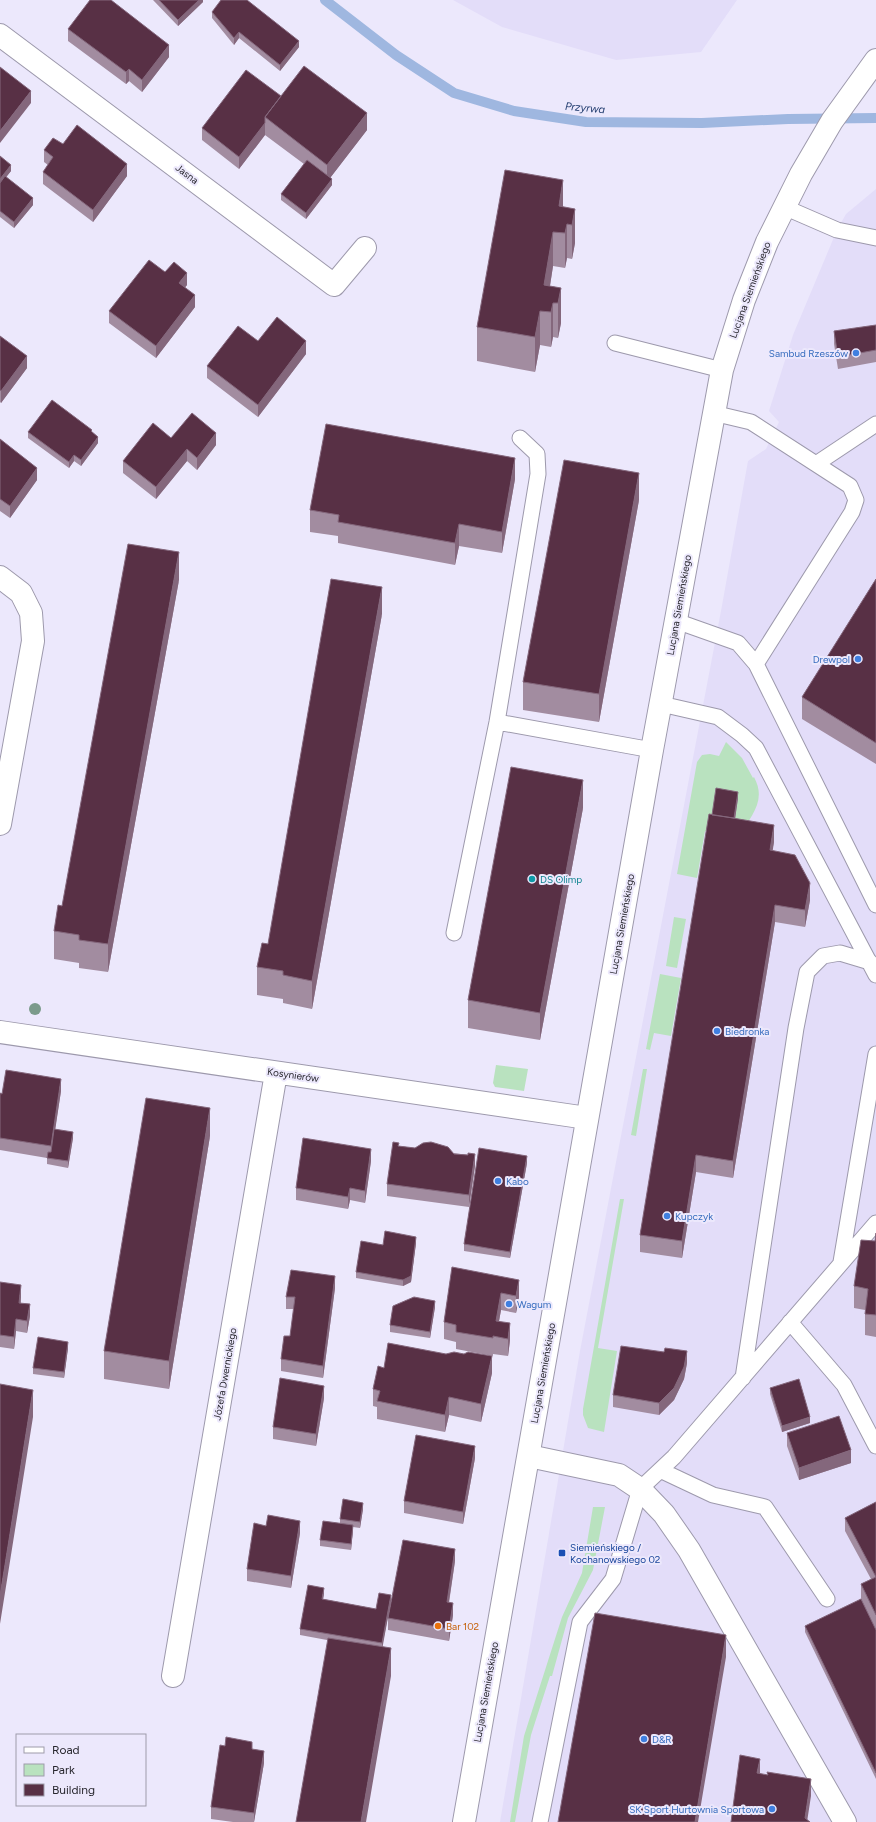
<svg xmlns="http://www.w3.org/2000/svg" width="876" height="1822" font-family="Figtree,sans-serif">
	<rect width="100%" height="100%" fill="#ece8fc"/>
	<!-- built -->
	<path fill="#e3ddf9" d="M453 0H737L701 52 616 60 502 27Z
		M876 189V1822H500L580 1351 721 611 748 461 766 449 779 422 769 411 793 335 837 230 846 214Z"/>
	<!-- green -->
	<path fill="#b9e2bf" d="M726 742 742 758 753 778 754 777C767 801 751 816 739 836L705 831 697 878 677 874 697 762 702 755 710 754 719 756Z
		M674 917 686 919 677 968 666 966Z
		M660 974 681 978 671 1036 654 1033 650 1050 646 1049Z
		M496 1065 528 1069 524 1091 495 1087 493 1083Z
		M643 1069H647L636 1136 631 1135Z
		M620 1199H624L598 1348 617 1351 604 1432 588 1428 583 1415V1409Z
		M593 1507H605L593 1570 568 1618 552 1676H550L531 1735 515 1822H510L524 1736 562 1617 582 1573Z"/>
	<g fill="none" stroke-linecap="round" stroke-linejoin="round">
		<!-- stream -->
		<path stroke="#9fb7e0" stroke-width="10" d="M325 0 396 55 454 93 514 111 586 122 702 123 788 119 876 118"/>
		<defs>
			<path id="service" d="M784 207 837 230 876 238
				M615 343 722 370
				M713 413 751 422 850 486 856 500 852 512 756 664
				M816 464 876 424
				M676 621 738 643 756 664 876 905
				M661 704 718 717 742 735 756 748 876 975
				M497 722 652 750
				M454 933 497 722 538 474 537 454 520 438
				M841 1262 876 1054
				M790 1322 844 1385 876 1446
				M743 1378 796 1028 807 972 823 956 840 953 870 962
				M660 1470 713 1495 765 1507 827 1599
				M540 1822 580 1622 613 1579 640 1489 674 1457 876 1223"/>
			<path id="minor" d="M0 35 334 285 365 248
				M0 577 21 593 31 613 33 641 0 824
				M0 1032 587 1118
				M529 1456 619 1475 640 1489 664 1514 689 1550 845 1822
				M173 1676 276 1073"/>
			<path id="tertiary" d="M464 1822 652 750 722 370 744 300 767 242 801 174 832 121 876 60"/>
		</defs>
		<!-- service casing -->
		<use href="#service" stroke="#9d99ac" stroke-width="17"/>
		<!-- minor casing -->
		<use href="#minor" stroke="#9d99ac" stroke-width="24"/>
		<!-- tertiary casing -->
		<use href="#tertiary" stroke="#9d99ac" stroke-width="24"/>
		<!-- service -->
		<use href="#service" stroke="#fff" stroke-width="15"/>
		<!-- minor -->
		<use href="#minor" stroke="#fff" stroke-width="22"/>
		<!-- tertiary -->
		<use href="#tertiary" stroke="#fff" stroke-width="22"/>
	</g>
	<!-- trees -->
	<circle fill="#7b9a8b" cx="35" cy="1009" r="6"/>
	<!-- wall -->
	<path fill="#a28ca0" d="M153 0H203V2L178 26Z
		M212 12 299 47 280 71 239 38 234 45 212 18Z
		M68 29 169 57 142 92 129 81 126 84 68 41Z
		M281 96 367 130 330 178 332 185 306 219 281 200V194L304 164 265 135 239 169 202 140V128Z
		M63 144 127 176 93 222 43 184V172L48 165 44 162V150Z
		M0 156 11 171 6 177 33 205 14 228 0 217Z
		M563 207 575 209V243L572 259 567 258 565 268 553 266 550 286 561 288V323L558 338 553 337 551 347 540 345 535 372 477 361V327Z
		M165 272 187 285 185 287 195 307 156 358 109 323V311Z
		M876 325V362L838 369 834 344V331Z
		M0 336 27 368 1 403 0 402Z
		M258 341 306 354 258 417 207 378V366Z
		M28 432H92L98 443 81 466 74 461 69 468 28 438Z
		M171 438 216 445 197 470 187 461 156 499 123 473V461Z
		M0 439 37 480 10 518 0 511Z
		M515 479 502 553 459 546 455 565 338 543V536L310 532V510Z
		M639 500 599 722 523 710V682Z
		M876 579V764L802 719V697Z
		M179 580 108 972 79 968V963L54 959V931Z
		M382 614 312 1009 283 1003V999L257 995V967L268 944Z
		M738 798 735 818 774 842 772 851 810 900 805 927 775 922 733 1178 696 1172 682 1258 640 1252V1235L712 815Z
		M583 808 540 1040 468 1028V1000Z
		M61 1091 55 1129 73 1138 68 1168 47 1164V1158L0 1150V1093Z
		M210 1136 169 1389 104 1379V1351Z
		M399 1146 468 1155 475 1166 469 1207 387 1196V1184Z
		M371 1161 365 1203 350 1200 348 1209 296 1200V1188Z
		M527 1163 510 1258 464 1251V1244Z
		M876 1233V1337L865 1335V1310L854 1308V1286L875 1241Z
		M416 1243 411 1282 403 1286 356 1278V1272L383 1245Z
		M452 1267 519 1297 516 1313 501 1310 499 1321 510 1340 508 1356 493 1354V1356L456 1349V1342L444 1339V1322Z
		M0 1282 21 1297V1303L30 1316 27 1333 16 1331 14 1349 0 1347Z
		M335 1288 323 1378 281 1371V1359L290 1336 294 1309H286V1297Z
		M435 1307 430 1338 390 1332V1325Z
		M68 1348 64 1378 33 1374V1368Z
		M687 1363 684 1379 674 1400 659 1415 613 1407V1395Z
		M384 1368 492 1373 481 1422 449 1415 445 1432 377 1419V1407L373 1406V1389Z
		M770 1388 810 1423 782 1432 770 1394Z
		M324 1398 316 1446 273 1439V1427Z
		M787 1433 851 1463 799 1480 787 1446Z
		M475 1458 463 1524 404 1513V1501Z
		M876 1502V1779L805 1632V1626L861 1599V1584L871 1579 845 1531V1518Z
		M363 1509 360 1528 353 1527 351 1550 320 1546V1540L340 1523V1519Z
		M300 1533 291 1588 247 1581V1569Z
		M455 1561 449 1603 453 1615 449 1641 388 1630V1618Z
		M324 1594 323 1599 376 1609 391 1601 382 1647 391 1676 327 1640 300 1635V1629Z
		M252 1749 264 1763 254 1822H233L211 1819V1807Z"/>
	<!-- shaded-wall -->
	<path fill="#84677c" d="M199 0H203V2L178 26V20Z
		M239 32V38L234 45V38Z
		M299 41V47L280 71V65Z
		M169 45V57L142 92V80Z
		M129 69V81L126 84V72Z
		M31 91V103L0 143V131Z
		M367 113V130L327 182V165Z
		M265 123V135L239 169V157Z
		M127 164V176L93 222V210Z
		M11 165V171L0 185V179Z
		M332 179V185L306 219V213Z
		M563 180V214L559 206Z
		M33 198V205L14 228V222Z
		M575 209V243L572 259V225Z
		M567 224V258L565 268V233Z
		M553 232V266L546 311 544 285Z
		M187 273V285L179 295V283Z
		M561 288V323L558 338V303Z
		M195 295V307L156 358V346Z
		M553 303V337L551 347V312Z
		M540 311V345L535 372V337Z
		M306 341V354L258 417V405Z
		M27 356V368L1 403V391Z
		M216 433V445L197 470V458Z
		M98 437V443L81 466V460Z
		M187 449V461L156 499V487Z
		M74 455V461L69 468V462Z
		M515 458V479L502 553V532Z
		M37 468V480L10 518V506Z
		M639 473V500L599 722V694Z
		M459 524V546L455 565V543Z
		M179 552V580L108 972V944Z
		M382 587V614L312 1009V981Z
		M583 780V808L540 1040V1013Z
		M738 792V798L734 827V820Z
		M774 825V842L770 868V850Z
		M810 883V900L805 927V910Z
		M775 905V922L733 1178V1161Z
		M61 1079V1091L51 1158V1146Z
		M210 1108V1136L169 1389V1361Z
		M73 1132V1138L68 1168V1161Z
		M371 1149V1161L365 1203V1191Z
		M475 1154V1166L469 1207V1195Z
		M696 1155V1172L682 1258V1241Z
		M527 1156V1163L510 1258V1252Z
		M350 1188V1200L348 1209V1197Z
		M416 1237V1243L411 1282 403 1286V1280Z
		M335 1276V1288L323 1378V1366Z
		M519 1280V1297L516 1313V1296Z
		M21 1285V1297L19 1315V1303Z
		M501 1293V1310L496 1338V1321Z
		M435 1301V1307L430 1338V1332Z
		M30 1304V1316L27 1333V1321Z
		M16 1319V1331L14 1349V1337Z
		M510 1323V1340L508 1356V1339Z
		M68 1342V1348L64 1378V1372Z
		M687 1351V1363L684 1379 674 1400 659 1415V1403Z
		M492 1356V1373L481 1422V1404Z
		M324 1386V1398L316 1446V1434Z
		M33 1390V1417L0 1624V1596Z
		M449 1397V1415L445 1432V1415Z
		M810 1417V1423L782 1432V1426Z
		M475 1446V1458L463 1524V1512Z
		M851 1450V1463L799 1480V1468Z
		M363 1503V1509L360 1528V1522Z
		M300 1521V1533L291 1588V1576Z
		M353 1525V1531L351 1550V1544Z
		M455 1549V1561L447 1614V1602Z
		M324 1588V1594L322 1605V1599Z
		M391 1595V1601L382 1650V1643Z
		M453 1603V1615L449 1641V1629Z
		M726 1635V1657L698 1822H695Z
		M391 1648V1676L366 1822H361Z
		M264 1751V1763L254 1822V1813Z
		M760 1759V1776L757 1773Z
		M811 1779V1796L807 1822 805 1818Z"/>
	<!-- building -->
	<path fill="#583045" stroke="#84677c" d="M90 0H111L169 45 142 80 129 69 126 72 68 29Z
		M159 0H199L178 20Z
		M221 0H247L299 41 280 65 239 32 234 38 212 12Z
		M304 66 367 113 327 165 265 117Z
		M0 67 31 91 0 131Z
		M246 70 281 96 265 117V123L239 157 202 128Z
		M77 125 127 164 93 210 43 172 53 157 44 150 53 138 63 144Z
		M0 156 11 165 0 179Z
		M307 160 332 179 306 213 281 194Z
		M505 170 563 180 559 206 575 209 572 225 567 224 565 233 553 232 544 285 561 288 558 303H553L551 312 540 311 535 337 477 327Z
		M5 176 33 198 14 222 0 211V183Z
		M149 260 165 272 174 262 187 273 179 283 195 295 156 346 109 311Z
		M277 317 306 341 258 405 207 366 238 326 258 341Z
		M876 325V350L838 357 834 331Z
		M0 336 27 356 1 391 0 390Z
		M52 400 92 430 91 431 98 437 81 460 74 455 69 462 28 432Z
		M192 413 216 433 197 458 187 449 156 487 123 461 153 423 171 438Z
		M326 424 515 458 502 532 459 524 455 543 338 522 339 515 310 510Z
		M0 439 37 468 10 506 0 499Z
		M564 460 639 473 599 694 523 682Z
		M128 544 179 552 108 944 79 940V935L54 931 58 905 62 906Z
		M331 579 382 587 312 981 283 975V971L257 967 262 943 268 944Z
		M876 579V743L802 697Z
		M511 767 583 780 540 1013 468 1000Z
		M716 788 738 792 734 818 712 815Z
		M709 814 774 825 770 850 795 855 810 883 805 910 775 905 733 1161 696 1155 682 1241 640 1235Z
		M6 1070 61 1079 51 1146 0 1138V1093L2 1094Z
		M146 1098 210 1108 169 1361 104 1351Z
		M54 1129 73 1132 68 1161 47 1158 48 1152H51Z
		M303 1138 371 1149 365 1191 350 1188 348 1197 296 1188Z
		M393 1142 399 1143 398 1146 415 1148 423 1143 431 1142 448 1147 454 1154 468 1155V1153L475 1154 469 1195 387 1184Z
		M479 1148 527 1156 510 1252 464 1244Z
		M385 1231 416 1237 411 1276 403 1280 356 1272 361 1241 383 1245Z
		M876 1233V1315L865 1314 868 1289 854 1286 861 1240 875 1241Z
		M452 1267 519 1280 516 1296 501 1293 496 1321 510 1323 508 1339 493 1336V1338L456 1332V1325L444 1322Z
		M291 1270 335 1276 323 1366 281 1359 284 1336H290L295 1297H286Z
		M0 1282 21 1285 19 1303 30 1304 27 1321 16 1319 14 1337 0 1335Z
		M414 1297 435 1301 430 1332 390 1325 393 1306Z
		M38 1337 68 1342 64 1372 33 1368Z
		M388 1343 446 1354 454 1352 464 1354 468 1352 492 1356 481 1404 449 1397 445 1415 377 1401 380 1391 373 1389 378 1366 384 1368Z
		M621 1346 664 1352 665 1348 687 1351 684 1367 674 1388 659 1403 613 1395Z
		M280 1378 324 1386 316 1434 273 1427Z
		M799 1379 810 1417 782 1426 770 1388Z
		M0 1384 33 1390 0 1596Z
		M839 1416 851 1450 799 1468 787 1433Z
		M416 1435 475 1446 463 1512 404 1501Z
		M343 1499 363 1503 360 1522 340 1519Z
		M876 1502V1577L845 1518Z
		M268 1515 300 1521 291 1576 247 1569 254 1523 266 1526Z
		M323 1521 353 1525 351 1544 320 1540Z
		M403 1540 455 1549 447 1602 453 1603 449 1629 388 1618Z
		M876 1577V1615L861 1584Z
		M308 1585 324 1588 322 1599 376 1609 379 1593 391 1595 382 1643 300 1629Z
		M861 1599 876 1630V1773L805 1626Z
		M595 1613 726 1635 695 1822H558Z
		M328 1638 391 1648 361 1822H296Z
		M226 1737 252 1742V1749L264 1751 254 1813 211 1807 220 1745 225 1746Z
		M740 1755 760 1759 757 1773 768 1775 767 1772 811 1779 805 1818 810 1822H731Z"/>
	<!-- markers -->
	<g fill="#3f7fe0" stroke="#ece8fc" stroke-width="1.5">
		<circle cx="856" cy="353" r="4"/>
		<circle cx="858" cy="659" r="4"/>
		<circle cx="717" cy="1031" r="4"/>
		<circle cx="498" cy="1181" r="4"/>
		<circle cx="667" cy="1216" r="4"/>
		<circle cx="509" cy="1304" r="4"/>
		<circle cx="644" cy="1739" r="4"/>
		<circle cx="772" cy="1809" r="4"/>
	</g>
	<circle fill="#0f9aa8" stroke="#ece8fc" stroke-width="1.5" cx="532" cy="879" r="4"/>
	<rect fill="#1a4fb4" stroke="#ece8fc" stroke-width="1.5" x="558" y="1549" width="8" height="8" rx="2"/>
	<circle fill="#e8710a" stroke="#ece8fc" stroke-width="1.5" cx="438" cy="1626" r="4"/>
	<g text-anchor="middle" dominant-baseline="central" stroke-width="4" stroke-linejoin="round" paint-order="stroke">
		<!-- street labels -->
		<g font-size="10" fill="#28272e" stroke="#ece8fc">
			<text transform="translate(187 174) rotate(37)">Jasna</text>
			<text transform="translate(750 290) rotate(-70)">Lucjana Siemieńskiego</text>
			<text transform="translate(679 605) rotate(-80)">Lucjana Siemieńskiego</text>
			<text transform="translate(622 924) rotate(-80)">Lucjana Siemieńskiego</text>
			<text transform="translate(293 1075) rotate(8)">Kosynierów</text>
			<text transform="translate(543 1373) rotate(-80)">Lucjana Siemieńskiego</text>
			<text transform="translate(225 1374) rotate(-80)">Józefa Dwernickiego</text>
			<text transform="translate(486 1692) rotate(-80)">Lucjana Siemieńskiego</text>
		</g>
		<!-- shop labels -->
		<g font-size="10" fill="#366cbe" stroke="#ece8fc" text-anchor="start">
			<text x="848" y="353" text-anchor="end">Sambud Rzeszów</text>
			<text x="850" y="659" text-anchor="end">Drewpol</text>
			<text x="725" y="1031">Biedronka</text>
			<text x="506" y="1181">Kabo</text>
			<text x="675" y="1216">Kupczyk</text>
			<text x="517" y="1304">Wagum</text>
			<text x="652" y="1739">D&amp;R</text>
			<text x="764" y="1809" text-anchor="end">SK Sport Hurtownia Sportowa</text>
		</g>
		<!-- culture labels -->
		<g font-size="10" fill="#0d838f" stroke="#ece8fc" text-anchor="start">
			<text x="540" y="879">DS Olimp</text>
		</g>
		<!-- transit labels -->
		<g font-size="10" fill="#164399" stroke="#ece8fc" text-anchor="start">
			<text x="570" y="1547">Siemieńskiego /<tspan x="570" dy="12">Kochanowskiego 02</tspan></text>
		</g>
		<!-- food labels -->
		<g font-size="10" fill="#c56008" stroke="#ece8fc" text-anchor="start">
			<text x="446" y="1626">Bar 102</text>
		</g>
		<!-- water labels -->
		<g font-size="11" font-style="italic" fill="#203b6e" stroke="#ece8fc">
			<text transform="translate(585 108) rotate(5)">Przyrwa</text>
		</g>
	</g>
	<!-- legend -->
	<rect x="16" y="1734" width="130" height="72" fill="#ece8fc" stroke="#9e9baa"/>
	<rect x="24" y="1747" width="20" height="6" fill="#ffffff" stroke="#9e9baa"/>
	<text x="52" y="1754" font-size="12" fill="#28272e">Road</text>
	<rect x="24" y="1764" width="20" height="12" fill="#b9e2bf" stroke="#9e9baa"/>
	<text x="52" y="1774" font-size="12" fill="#28272e">Park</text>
	<rect x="24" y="1784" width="20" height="12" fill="#583045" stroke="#9e9baa"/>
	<text x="52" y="1794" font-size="12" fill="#28272e">Building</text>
</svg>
